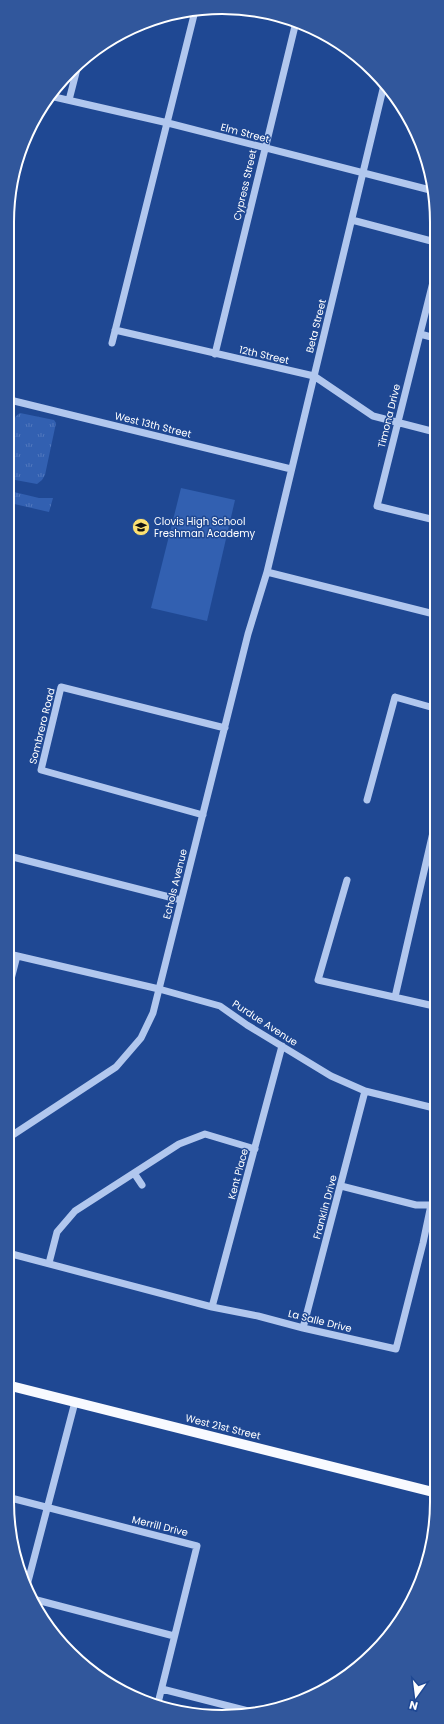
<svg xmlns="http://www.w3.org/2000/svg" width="444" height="1724" font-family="Poppins,sans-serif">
	<defs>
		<pattern id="grass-tufts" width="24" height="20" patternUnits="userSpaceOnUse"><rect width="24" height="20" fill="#3260b1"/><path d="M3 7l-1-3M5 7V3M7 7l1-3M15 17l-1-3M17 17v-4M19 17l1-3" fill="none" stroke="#5178bd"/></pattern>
	</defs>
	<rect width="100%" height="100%" fill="#1f4893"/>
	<!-- grass -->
	<path fill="url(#grass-tufts)" d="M20 413 54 420 56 423 45 475 42 480 37 484 10 479C10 465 6 419 20 413Z
		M10 491 39 498H53L49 512 10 503Z"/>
	<!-- pitch -->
	<path fill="#3260b1" d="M181 488 235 500 207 621 151 608Z"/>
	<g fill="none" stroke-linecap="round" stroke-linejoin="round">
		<!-- minor -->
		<path stroke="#b1c7ee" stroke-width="7" d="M50 96 168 123 434 191
			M69 100 77 69
			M352 220 435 242
			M115 330 314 376 373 416 435 432
			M420 334 435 338
			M112 343 195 11
			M215 354 296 22
			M10 400 291 469
			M435 520 377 506 435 274
			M267 572 434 614
			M367 800 395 697 434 708
			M203 815 41 770 61 687 225 728
			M9 856 181 900
			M347 880 318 980 434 1006
			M9 954 159 989 220 1006 247 1025 331 1076 365 1091 434 1108
			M9 987 17 956
			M395 997 434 828
			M8 1138 116 1067 141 1038 153 1013 248 634 267 572 384 85
			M134 1173 142 1185
			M8 1253 212 1307 258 1316 303 1328 396 1349 423 1243 431 1205H416L341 1186
			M49 1263 57 1232 75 1211 179 1144 205 1134 255 1149
			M212 1307 282 1046
			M303 1328 365 1091
			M7 1497 197 1546 158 1703
			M26 1589 75 1402
			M33 1599 174 1636
			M162 1689 252 1712"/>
		<!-- major -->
		<path stroke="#f8faff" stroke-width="10" d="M7 1385 433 1492"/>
	</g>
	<!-- icons -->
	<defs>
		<symbol id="school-disc" viewBox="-11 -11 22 22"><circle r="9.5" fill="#fce071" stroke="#1f4893"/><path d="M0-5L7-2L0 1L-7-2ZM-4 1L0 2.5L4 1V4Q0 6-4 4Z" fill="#111"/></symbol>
	</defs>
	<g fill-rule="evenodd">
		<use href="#school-disc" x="131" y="517" width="20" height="20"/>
	</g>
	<g text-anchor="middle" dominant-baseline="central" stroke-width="3" stroke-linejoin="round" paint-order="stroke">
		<!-- street labels -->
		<g font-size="10" fill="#fff" stroke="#1f4893">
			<text transform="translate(245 133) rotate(15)">Elm Street</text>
			<text transform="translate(245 185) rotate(-77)">Cypress Street</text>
			<text transform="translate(316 326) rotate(-76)">Beta Street</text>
			<text transform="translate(264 355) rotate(13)">12th Street</text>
			<text transform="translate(389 416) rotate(-76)">Timona Drive</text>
			<text transform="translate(153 425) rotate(14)">West 13th Street</text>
			<text transform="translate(42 726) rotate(-76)">Sombrero Road</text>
			<text transform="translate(175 884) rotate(-76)">Echols Avenue</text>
			<text transform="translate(265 1023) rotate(33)">Purdue Avenue</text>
			<text transform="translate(238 1174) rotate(-75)">Kent Place</text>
			<text transform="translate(325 1207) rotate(-75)">Franklin Drive</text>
			<text transform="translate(320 1321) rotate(14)">La Salle Drive</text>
			<text transform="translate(223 1427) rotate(14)">West 21st Street</text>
			<text transform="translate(160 1526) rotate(14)">Merrill Drive</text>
		</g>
		<!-- poi labels -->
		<g font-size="10" fill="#fff" stroke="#1f4893" text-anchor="start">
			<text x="154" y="521">Clovis High School<tspan x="154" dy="12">Freshman Academy</tspan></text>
		</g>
	</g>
	<!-- crop -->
	<path d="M0 0H444V1724H0ZM222 14H222A208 208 0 0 1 430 222V1502A208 208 0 0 1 222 1710H222A208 208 0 0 1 14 1502V222A208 208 0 0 1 222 14Z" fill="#31579c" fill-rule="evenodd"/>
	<path fill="none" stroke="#fff" stroke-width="2" d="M222 14H222A208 208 0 0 1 430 222V1502A208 208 0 0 1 222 1710H222A208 208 0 0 1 14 1502V222A208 208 0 0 1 222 14Z"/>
	<!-- north arrow -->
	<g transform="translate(416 1696) rotate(194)" stroke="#1f4893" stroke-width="3" paint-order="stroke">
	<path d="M0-3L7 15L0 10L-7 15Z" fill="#ffffff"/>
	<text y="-6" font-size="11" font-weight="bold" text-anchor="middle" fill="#ffffff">N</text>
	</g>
</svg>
